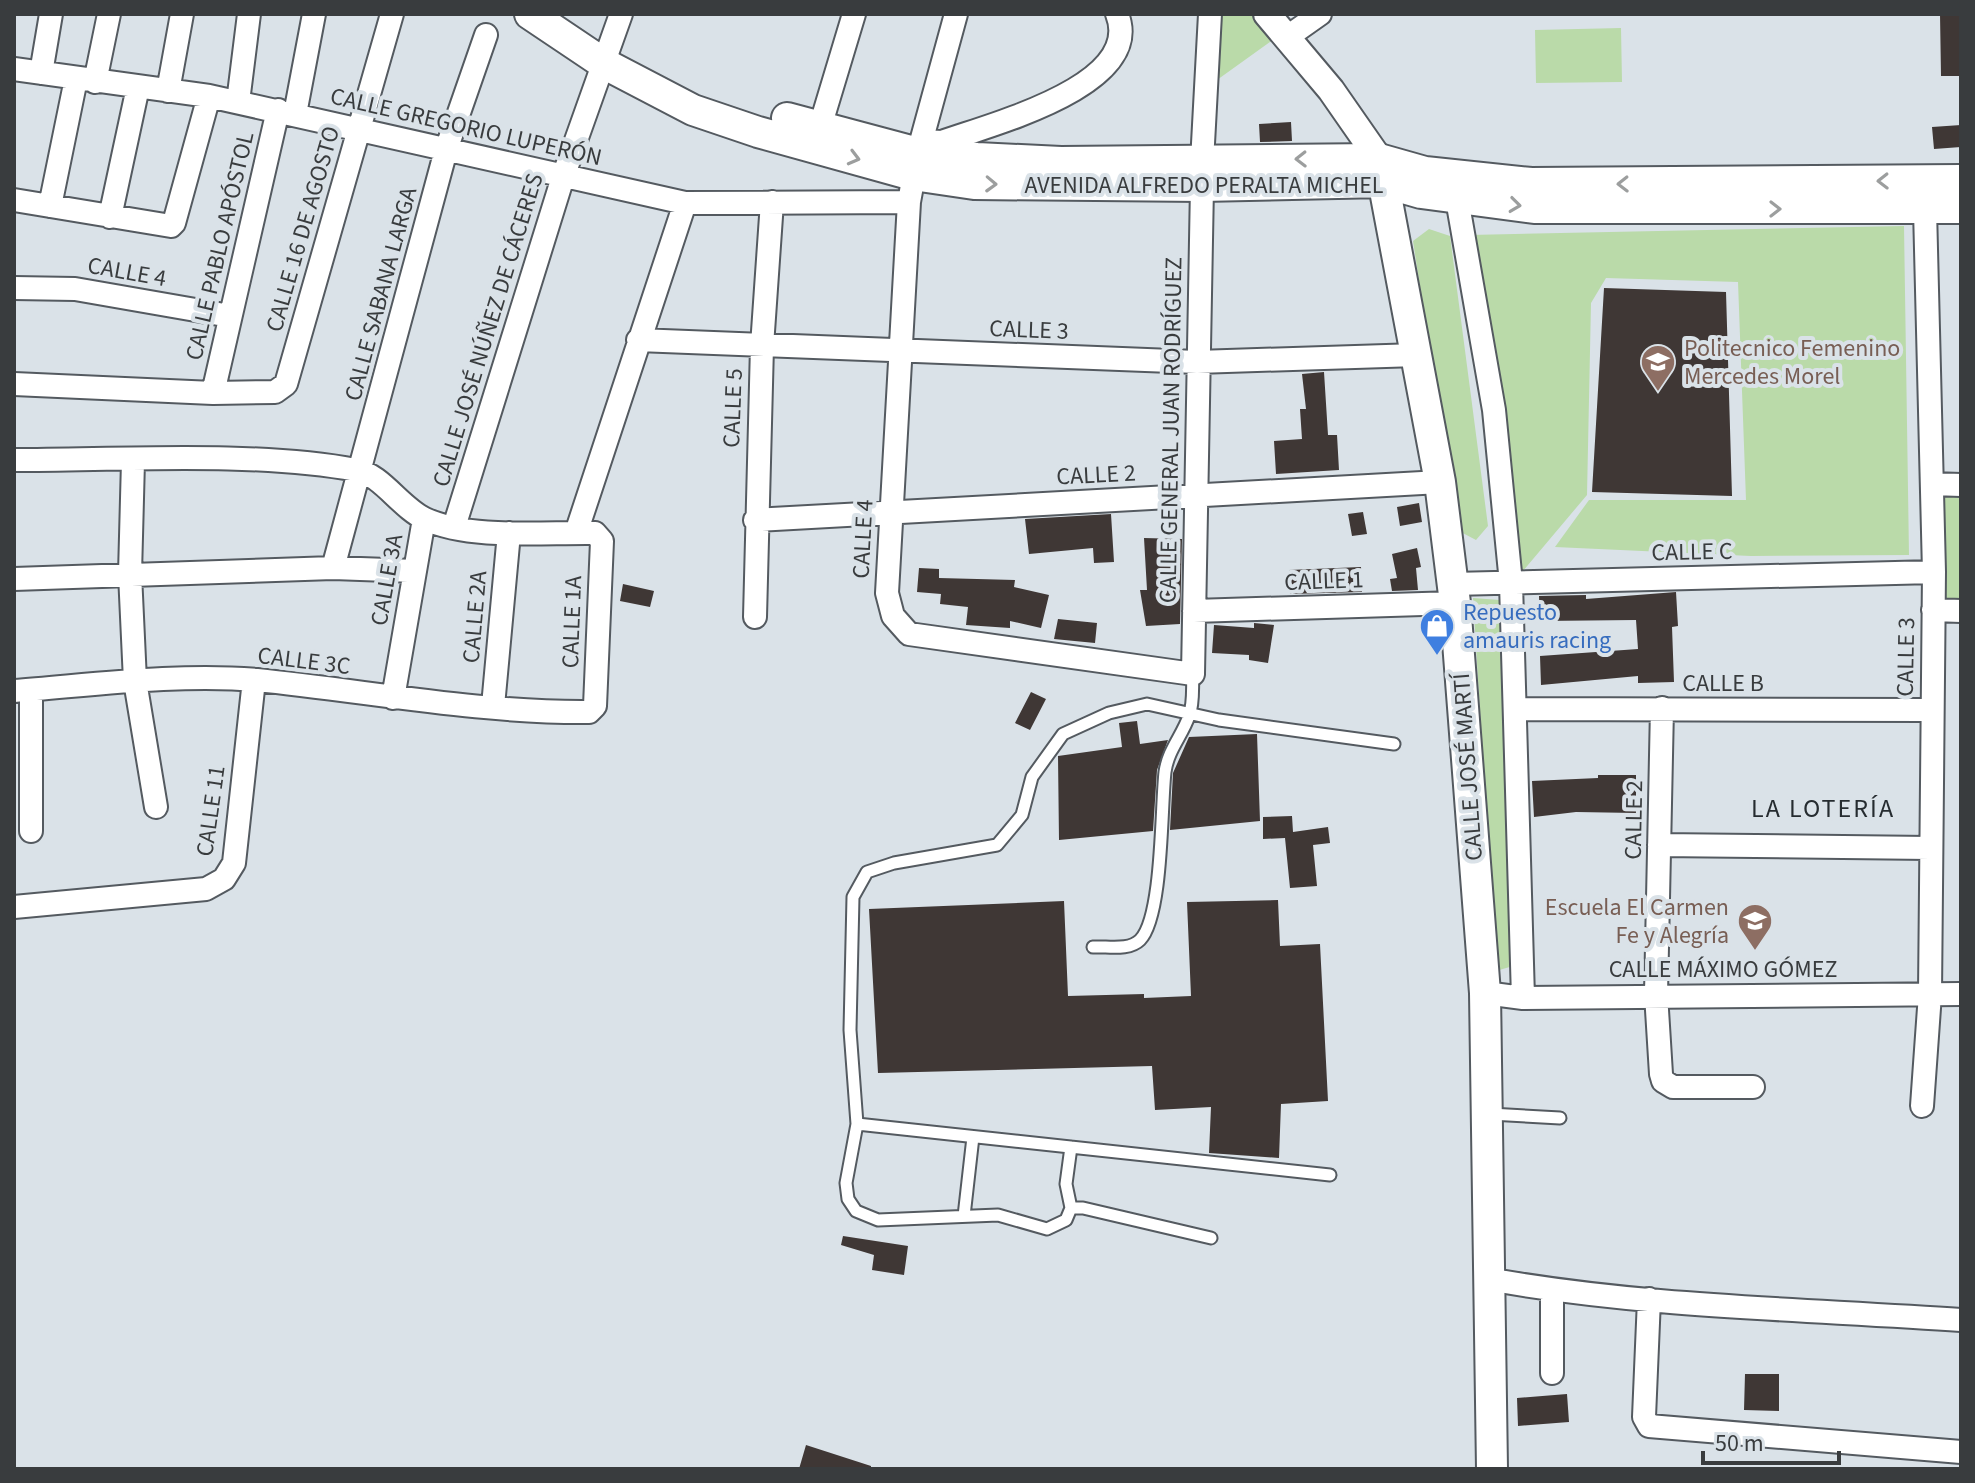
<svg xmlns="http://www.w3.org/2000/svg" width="1975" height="1483" font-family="'Source Sans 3',sans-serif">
	<rect width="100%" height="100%" fill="#dae2e8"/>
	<!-- green -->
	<path fill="#badaa9" d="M1217 14H1261L1277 37 1210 85Z
		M1621 28 1622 82 1536 83 1535 30Z
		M1904 226 1909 555 1751 556 1555 547 1589 500H1746L1738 282 1606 278 1591 303 1587 495 1522 572 1469 235Z
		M1429 229 1450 236 1488 526 1476 540 1457 530 1413 241Z
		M1941 492H1961V602H1943Z
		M1473 598 1500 600 1513 966 1496 971Z"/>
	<!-- building -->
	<path fill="#3f3735" d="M1940 14H1961V76H1941Z
		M1291 122 1292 141 1260 142 1259 124Z
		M1961 125V147L1934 149 1932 127Z
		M1604 288 1726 292 1732 496 1592 492Z
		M1324 372 1328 435H1337L1339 470 1276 474 1274 441 1302 439 1300 409H1306L1302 374Z
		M1419 503 1422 522 1400 526 1397 507Z
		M1363 512 1367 534 1352 536 1348 514Z
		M1111 514 1114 562 1094 563 1093 548 1029 554 1025 519Z
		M1144 538 1182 539 1180 624 1146 626 1140 590H1147Z
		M1417 548 1421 567 1416 568 1418 590 1392 591 1390 579 1397 578 1392 554Z
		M1361 567 1362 592 1290 594 1289 570Z
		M919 568 939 569V578L1015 580 1014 587 1049 595 1041 628 1010 621V628L966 625 968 607 940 604 941 594 917 592Z
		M623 584 654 591 650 607 620 601Z
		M1676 592 1678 626 1672 627 1674 682 1638 683V676L1541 685 1540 656 1638 649 1636 620 1540 621 1539 596 1586 595V599Z
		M1058 619 1097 623 1095 643 1054 639Z
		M1254 623 1274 625 1268 663 1249 660V655L1212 653 1214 625 1254 628Z
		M1031 692 1046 699 1030 730 1015 723Z
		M1137 721 1140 744 1168 740 1157 770 1153 831 1059 840 1058 756 1122 747 1119 723Z
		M1257 734 1260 821 1170 830 1173 773 1189 737Z
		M1598 775H1636V813L1576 812 1534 817 1532 781 1598 778Z
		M1292 816 1293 832 1328 827 1330 843 1313 845 1317 886 1290 888 1285 838 1263 839V817Z
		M1278 900 1280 946 1320 944 1328 1101 1281 1104 1279 1158 1209 1153 1211 1107 1155 1110 1152 1066 878 1073 869 909 1064 901 1068 996 1144 994V998L1191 996 1187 902Z
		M843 1236 908 1246 904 1275 872 1270 874 1255 841 1245Z
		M1745 1374H1779V1411L1744 1410Z
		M1567 1394 1569 1422 1518 1426 1517 1398Z
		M806 1445 871 1466V1469H799Z"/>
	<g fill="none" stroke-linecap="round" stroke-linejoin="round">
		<defs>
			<path id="service" d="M1093 947C1107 946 1129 951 1140 940 1163 917 1161 806 1165 772 1168 750 1182 736 1189 716 1194 704 1192 687 1193 674
				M1490 1114 1560 1118
				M857 1124 1330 1175
				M1071 1147 1066 1184 1071 1208
				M964 1216 973 1137
				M1211 1238 1083 1208H1071L1066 1220 1047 1229 998 1215 878 1220 856 1211 848 1199 846 1183 857 1124 850 1030 853 897 867 872 894 863 997 845 1022 815 1032 777 1063 734 1109 713 1147 704 1219 720 1394 744"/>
			<path id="minor" d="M956 14 918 153 909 202 887 593 893 616 909 634 1193 674 1202 186
				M1286 38 1320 14
				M14 69 209 96 685 203 909 202
				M41 73 51 14
				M95 82 109 14
				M168 91 182 14
				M238 102 249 14
				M295 114 314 14
				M820 127 854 14
				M922 141 942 142C988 125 1146 86 1117 14
				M1202 162 1210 14
				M1457 199 1494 410 1511 583 1523 998
				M14 200 171 226 174 223 209 96
				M50 206 76 79
				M110 217 138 87
				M14 288 75 289 230 316
				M638 340 1197 362 1417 355
				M14 384 213 393 275 392 286 384 392 14
				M213 393 278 110
				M14 460C121 460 252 451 356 470 381 474 401 508 425 519 471 540 544 532 595 533L602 541 595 706 589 712C478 713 367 691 257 680 179 673 92 685 14 691
				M133 461 130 574 135 681 156 807
				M1932 484 1961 485
				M755 520 1440 482
				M454 527 563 177 621 14
				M576 533 685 203
				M333 568 446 150 486 35
				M14 579 333 568 415 571
				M1452 584 1934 572
				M1933 610 1961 611
				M1194 611 1455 603
				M755 617 762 346 772 202
				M31 690V831
				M393 698 424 519
				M493 706 509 533
				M1662 708 1656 994 1661 1074 1663 1081 1673 1087H1753
				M1516 709 1931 710
				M1659 845 1930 848
				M14 907 206 889 224 879 234 863 254 680
				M1485 993 1523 998 1961 994
				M1922 1106 1930 994 1934 572 1925 209
				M1488 1279C1643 1307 1803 1309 1961 1320
				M1649 1299 1644 1417 1649 1426 1961 1452
				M1552 1373V1290"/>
			<path id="tertiary" d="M1267 14 1331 90 1379 159"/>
			<path id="secondary" d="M530 14 603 63 693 110 758 132 913 175 974 184 1202 186 1383 182 1421 193 1534 208H1961
				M787 118 918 153 977 158 1061 162 1379 159 1425 172 1531 183 1961 180
				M1380 164 1440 482 1455 603 1485 993 1492 1469"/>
		</defs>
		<!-- service casing -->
		<use href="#service" stroke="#545a60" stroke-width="15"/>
		<!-- minor casing -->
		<use href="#minor" stroke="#545a60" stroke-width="26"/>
		<!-- tertiary casing -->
		<use href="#tertiary" stroke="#545a60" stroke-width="30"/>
		<!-- secondary casing -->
		<use href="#secondary" stroke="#545a60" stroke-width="34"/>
		<!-- service -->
		<use href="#service" stroke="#fff" stroke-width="11"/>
		<!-- minor -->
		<use href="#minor" stroke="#fff" stroke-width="22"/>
		<!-- tertiary -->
		<use href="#tertiary" stroke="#fff" stroke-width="26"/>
		<!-- secondary -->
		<use href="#secondary" stroke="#fff" stroke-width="30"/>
	</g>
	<!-- one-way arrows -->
	<defs><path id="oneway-chevron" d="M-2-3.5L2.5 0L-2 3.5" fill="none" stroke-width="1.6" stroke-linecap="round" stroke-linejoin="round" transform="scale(2)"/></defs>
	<g stroke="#9c9e9e">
		<use href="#oneway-chevron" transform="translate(854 158) rotate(15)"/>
		<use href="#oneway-chevron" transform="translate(1301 159) rotate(179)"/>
		<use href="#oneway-chevron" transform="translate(1883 181) rotate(179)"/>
		<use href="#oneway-chevron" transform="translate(991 184) rotate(2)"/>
		<use href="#oneway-chevron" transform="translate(1623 184) rotate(179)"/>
		<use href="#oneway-chevron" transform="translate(1515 205) rotate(7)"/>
		<use href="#oneway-chevron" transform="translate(1775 209)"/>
	</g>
	<!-- icons -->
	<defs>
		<symbol id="school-pin" viewBox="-11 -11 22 30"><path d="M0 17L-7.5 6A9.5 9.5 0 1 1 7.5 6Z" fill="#8d6e63" stroke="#dae2e8"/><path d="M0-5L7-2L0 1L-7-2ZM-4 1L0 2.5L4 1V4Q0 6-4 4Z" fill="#fff"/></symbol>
		<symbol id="shop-pin" viewBox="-11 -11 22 30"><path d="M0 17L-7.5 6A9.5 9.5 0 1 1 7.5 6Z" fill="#3f7fe0" stroke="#dae2e8"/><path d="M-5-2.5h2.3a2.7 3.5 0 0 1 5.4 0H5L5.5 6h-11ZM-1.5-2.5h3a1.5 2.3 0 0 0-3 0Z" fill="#fff"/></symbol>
	</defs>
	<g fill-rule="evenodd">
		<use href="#school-pin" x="1638" y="342" width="40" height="54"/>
		<use href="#shop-pin" x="1417" y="606" width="40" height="54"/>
		<use href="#school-pin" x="1735" y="901" width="40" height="54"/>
	</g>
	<g text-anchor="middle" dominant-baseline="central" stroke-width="8" stroke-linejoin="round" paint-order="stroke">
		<!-- street labels -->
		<g font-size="24" fill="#393c3e" stroke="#dae2e8">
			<text transform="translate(466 127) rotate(13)">CALLE GREGORIO LUPERÓN</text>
			<text x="1204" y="185">AVENIDA ALFREDO PERALTA MICHEL</text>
			<text transform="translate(303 229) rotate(-74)">CALLE 16 DE AGOSTO</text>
			<text transform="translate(220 246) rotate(-77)">CALLE PABLO APÓSTOL</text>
			<text transform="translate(127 272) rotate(10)">CALLE 4</text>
			<text transform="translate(381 294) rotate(-75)">CALLE SABANA LARGA</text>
			<text transform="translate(488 330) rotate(-73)">CALLE JOSÉ NÚÑEZ DE CÁCERES</text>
			<text transform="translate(1029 330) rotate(2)">CALLE 3</text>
			<text transform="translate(733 408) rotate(-88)">CALLE 5</text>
			<text transform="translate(1171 430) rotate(-89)">CALLE GENERAL JUAN RODRÍGUEZ</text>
			<text transform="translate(1096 475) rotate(-3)">CALLE 2</text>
			<text transform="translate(863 539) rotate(-87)">CALLE 4</text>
			<text transform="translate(1692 552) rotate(-1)">CALLE C</text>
			<text transform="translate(387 580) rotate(-80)">CALLE 3A</text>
			<text transform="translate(1324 581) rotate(-2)">CALLE 1</text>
			<text transform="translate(475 617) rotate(-85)">CALLE 2A</text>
			<text transform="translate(572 622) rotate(-88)">CALLE 1A</text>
			<text transform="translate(1906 657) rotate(-89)">CALLE 3</text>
			<text transform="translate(304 661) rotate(7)">CALLE 3C</text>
			<text x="1723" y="683">CALLE B</text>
			<text transform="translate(1468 767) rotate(-94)">CALLE JOSÉ MARTÍ</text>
			<text transform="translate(211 811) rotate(-82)">CALLE 11</text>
			<text transform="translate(1634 820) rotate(-89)">CALLE 2</text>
			<text x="1723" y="969">CALLE MÁXIMO GÓMEZ</text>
		</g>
		<!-- education labels -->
		<g font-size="24" fill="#785e54" stroke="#dae2e8" text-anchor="start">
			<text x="1684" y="348">Politecnico Femenino<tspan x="1684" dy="28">Mercedes Morel</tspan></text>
			<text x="1729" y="907" text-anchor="end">Escuela El Carmen<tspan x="1729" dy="28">Fe y Alegría</tspan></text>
		</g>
		<!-- shop labels -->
		<g font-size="24" fill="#366cbe" stroke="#dae2e8" text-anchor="start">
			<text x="1463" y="612">Repuesto<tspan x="1463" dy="28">amauris racing</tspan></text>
		</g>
		<!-- neighbourhood labels -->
		<g font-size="26" letter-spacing="2" fill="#262c30" stroke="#dae2e8">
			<text x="1823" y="808">LA LOTERÍA</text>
		</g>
	</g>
	<!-- border -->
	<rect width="1975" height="1483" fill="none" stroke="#393c3e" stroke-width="32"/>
	<!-- scale -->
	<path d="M1703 1451v12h136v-12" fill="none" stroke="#393c3e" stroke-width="4"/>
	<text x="1715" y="1451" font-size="24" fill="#393c3e" stroke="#dae2e8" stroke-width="6" paint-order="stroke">50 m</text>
</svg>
